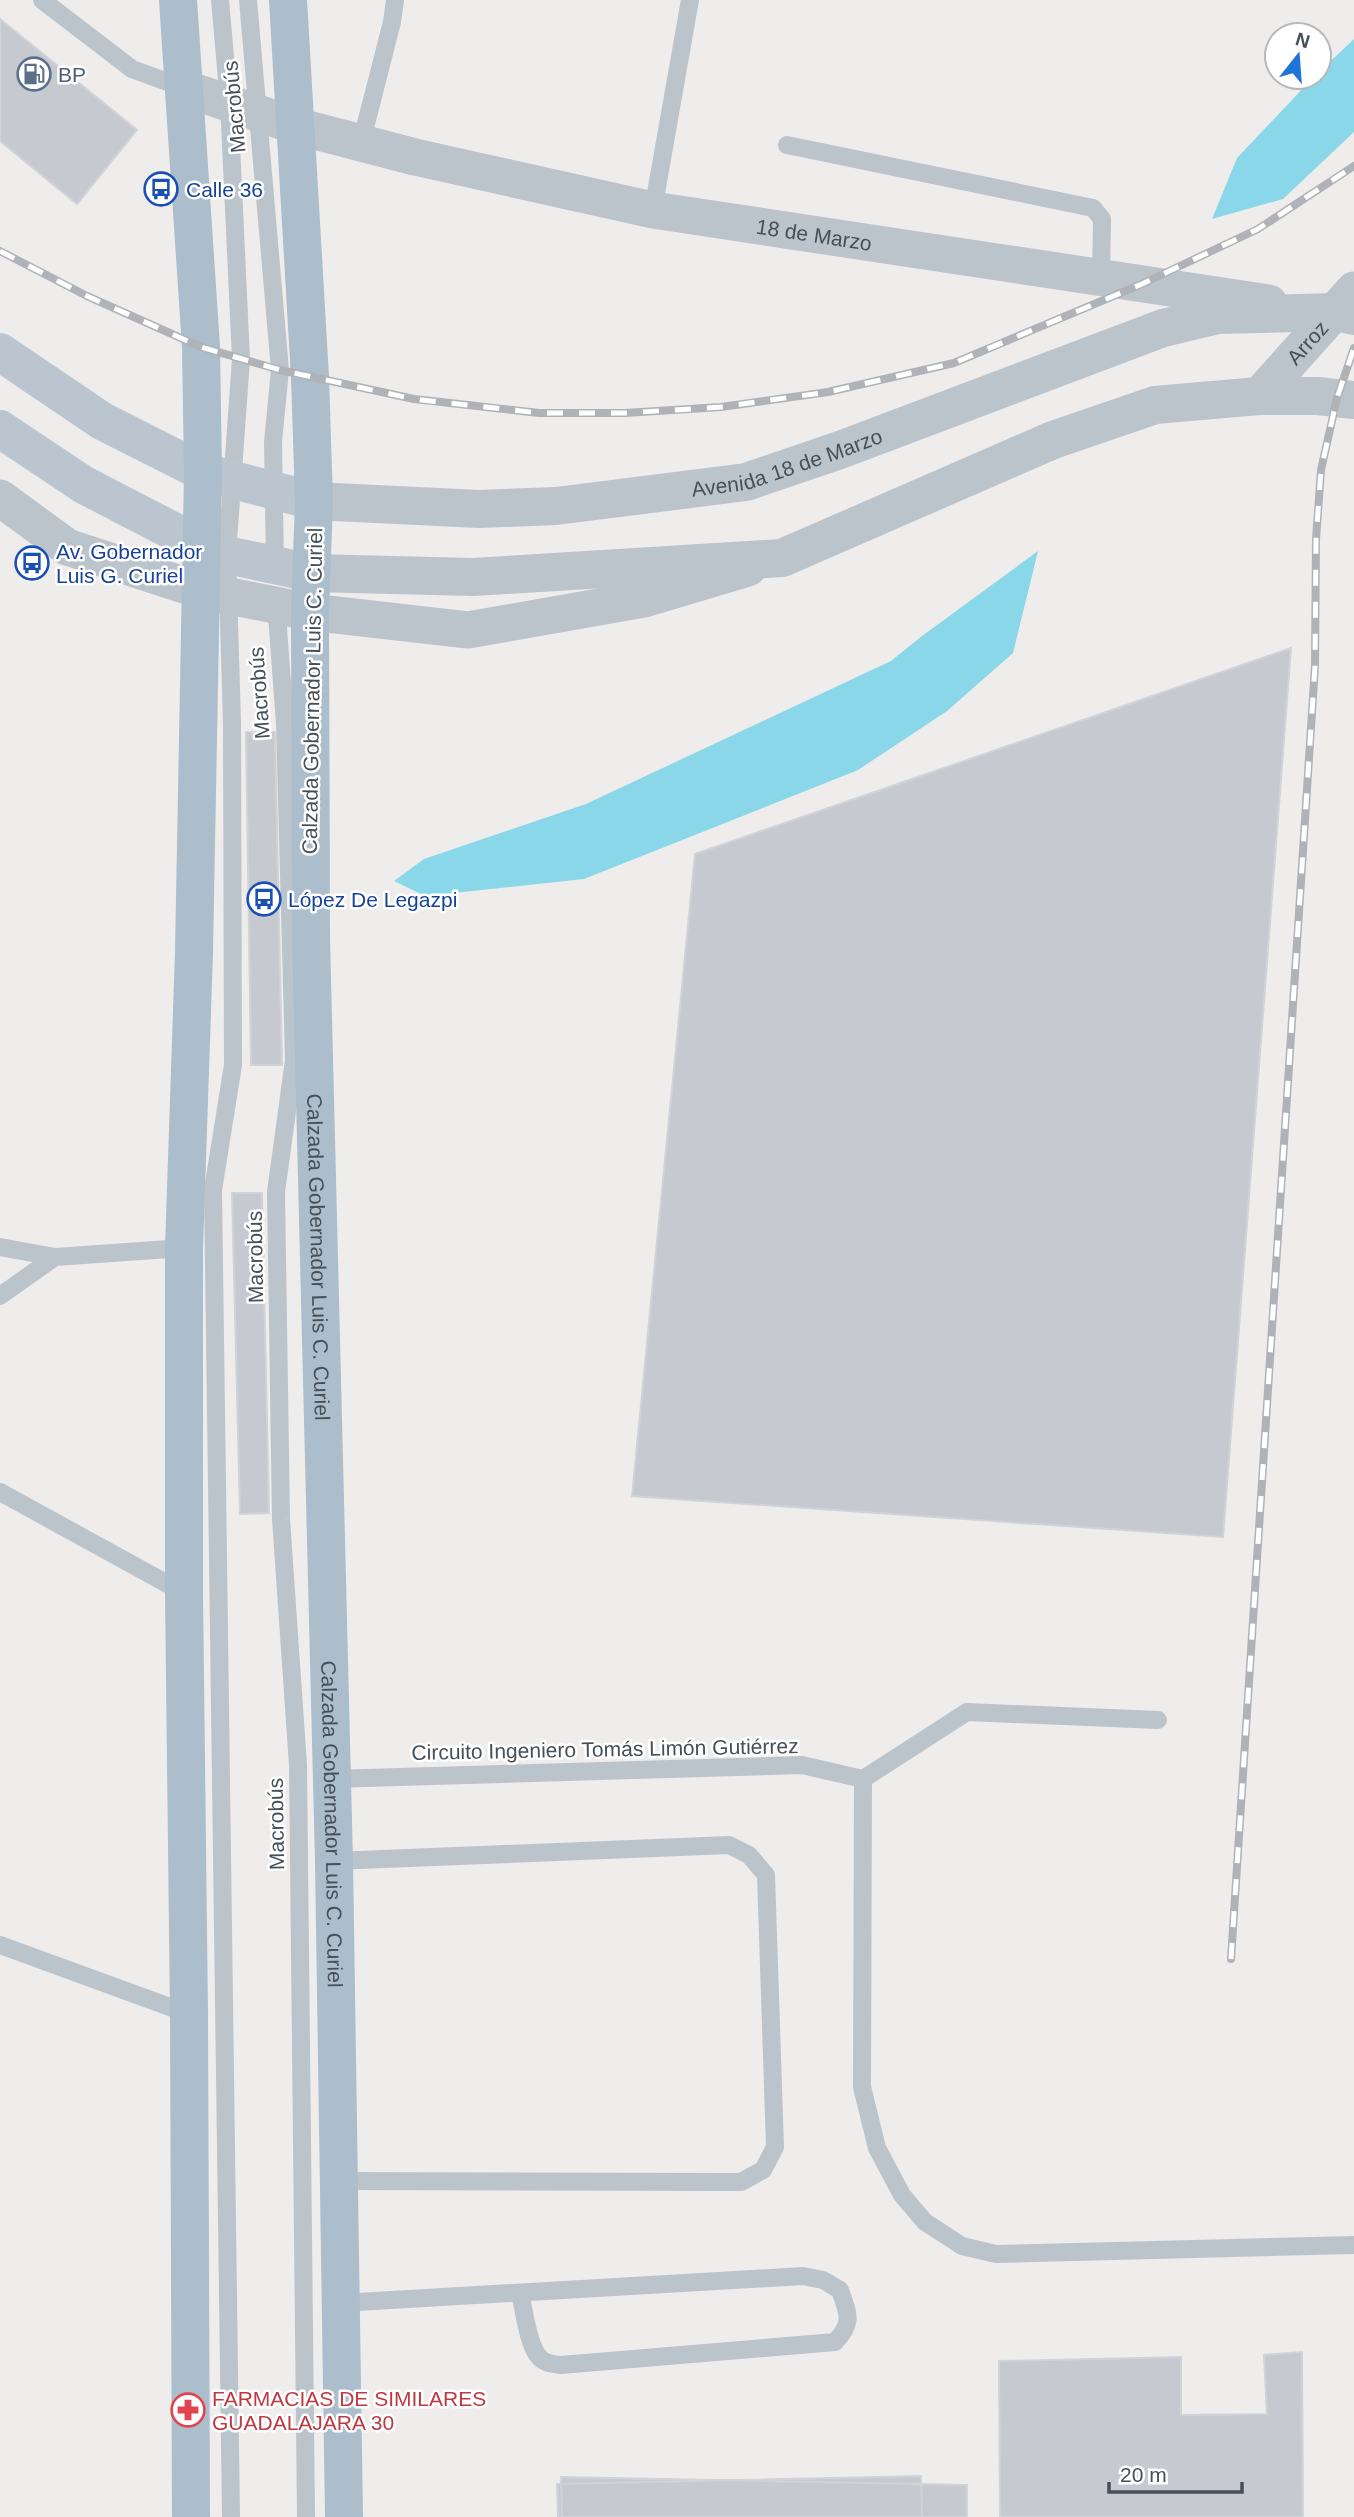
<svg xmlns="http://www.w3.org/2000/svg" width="1354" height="2517" font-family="Helvetica,sans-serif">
	<rect width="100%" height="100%" fill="#efecec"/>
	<!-- water -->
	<path fill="#89d7e8" d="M1354 39V132L1283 199 1212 219 1237 158 1309 82 1314 77H1319V72Z
		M1038 551 1013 653 947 711 858 770 584 879 425 896 394 881 424 859 586 804 891 661 922 636Z"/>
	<!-- building -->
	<path fill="#c6c9cf" stroke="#d0d3d8" stroke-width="2" d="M0 19 137 130 77 204 0 141Z
		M1291 648 1223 1537 632 1496 695 854Z
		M246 732H275L282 1065H251Z
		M232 1193H262L269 1513 240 1514Z
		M1302 2352 1303 2517H1000L999 2361 1181 2357V2415L1267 2414 1264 2355Z
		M921 2476 922 2517H558L557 2484Z
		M561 2477 967 2485V2517H562Z"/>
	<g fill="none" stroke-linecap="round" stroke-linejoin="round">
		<!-- service -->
		<path stroke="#bbc4cb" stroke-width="18" d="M42 0 132 69 184 88
			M220 0 229 102 241 359 227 555 232 723 233 1065 213 1190 231 2517
			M248 0 280 370 273 442 275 566
			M361 143 392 22 395 0
			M787 145 1093 208 1102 219 1101 277
			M653 210 690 0
			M276 601 285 724 294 1060 276 1192 281 1519 298 1765 306 2517
			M0 1247 55 1257 184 1248
			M0 1296 55 1257
			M0 1492 184 1593
			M331 1779 802 1765 863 1779 862 2087 877 2148 902 2195 925 2222 962 2246 996 2254 1354 2245
			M863 1779 967 1712 1158 1720
			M334 1861 729 1845 749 1855 766 1875 775 2147 763 2170 741 2182 340 2181
			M0 1945 189 2014
			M340 2303 803 2276 823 2280 840 2290C848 2314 854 2322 835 2342L561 2365C553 2364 546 2364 540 2358 528 2347 524 2309 520 2293"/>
		<!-- minor -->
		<g stroke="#bbc4cb" stroke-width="37">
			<path id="s1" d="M184 88 296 126 415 157 653 210 1269 303"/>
			<path id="s2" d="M1259 396 1354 290"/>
			<path d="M0 498 67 547 199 590 310 612 468 630 644 599 748 568"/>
		</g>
		<!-- tertiary -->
		<g stroke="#bbc4cb" stroke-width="38">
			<path id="s3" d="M314 501 479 509 556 506 746 482 840 450 1163 328 1218 315 1336 312 1354 316"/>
			<path d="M312 573 473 577 782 558 1053 440 1155 405 1259 396H1318L1354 400"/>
		</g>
		<!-- secondary -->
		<path stroke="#bac5d0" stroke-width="38" d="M0 352 102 421 203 472 314 501
			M0 429 84 485 200 545 227 555 312 573"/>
		<!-- primary -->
		<g stroke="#acbdcb" stroke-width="38">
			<path d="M178 0 201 347 203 472 194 952 184 1248V1593L189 2014 191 2517"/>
			<path id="s4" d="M288 0 310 377 314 501 310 612 311 938 334 1861 344 2517"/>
		</g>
		<defs>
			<path id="rail" d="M0 251 87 296 201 347 280 370 414 399 539 413H625L721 407 828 392 954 363 1142 284 1258 229 1354 166
				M1231 1959 1315 666 1316 539 1321 470 1337 398 1354 348"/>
		</defs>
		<!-- rail casing -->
		<use href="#rail" stroke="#afb2b7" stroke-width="8"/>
		<!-- rail -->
		<use href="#rail" stroke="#fff" stroke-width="5" stroke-dasharray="16" stroke-linecap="butt"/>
	</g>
	<!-- icons -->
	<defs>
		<symbol id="fuel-ring" viewBox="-11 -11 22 22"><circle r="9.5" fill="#fff" stroke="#5c6f8a" stroke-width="1.5"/><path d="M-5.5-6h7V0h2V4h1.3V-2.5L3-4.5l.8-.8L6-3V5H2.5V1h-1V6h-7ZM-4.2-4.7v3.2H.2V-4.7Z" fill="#5c6f8a"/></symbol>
		<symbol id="bus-ring" viewBox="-11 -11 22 22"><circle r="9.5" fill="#fff" stroke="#1a4fb4" stroke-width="1.5"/><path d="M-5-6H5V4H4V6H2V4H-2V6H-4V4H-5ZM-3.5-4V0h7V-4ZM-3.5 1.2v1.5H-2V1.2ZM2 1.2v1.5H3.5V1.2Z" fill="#1a4fb4"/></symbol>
		<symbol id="pharmacy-ring" viewBox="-11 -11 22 22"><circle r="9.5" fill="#fff" stroke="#e0444e" stroke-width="1.5"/><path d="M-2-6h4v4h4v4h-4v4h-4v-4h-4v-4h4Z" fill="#e0444e"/></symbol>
	</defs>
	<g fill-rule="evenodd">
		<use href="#fuel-ring" x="15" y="55" width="38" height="38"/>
		<use href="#bus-ring" x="142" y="170" width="38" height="38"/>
		<use href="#bus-ring" x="13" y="544" width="38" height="38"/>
		<use href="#bus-ring" x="245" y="880" width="38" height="38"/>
		<use href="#pharmacy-ring" x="169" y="2391" width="38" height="38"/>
	</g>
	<g text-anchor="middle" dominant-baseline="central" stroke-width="5" stroke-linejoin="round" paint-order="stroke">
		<!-- service labels -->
		<g font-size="21" fill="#4e5e75" stroke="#fff" text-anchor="start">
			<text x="58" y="74">BP</text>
		</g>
		<!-- street labels -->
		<g font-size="21" fill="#455059" stroke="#fff">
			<text transform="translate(234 107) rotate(-95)">Macrobús</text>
			<text stroke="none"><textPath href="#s1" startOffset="648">18 de Marzo</textPath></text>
			<text stroke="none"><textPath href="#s2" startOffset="72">Arroz</textPath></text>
			<text stroke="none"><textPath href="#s3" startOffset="478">Avenida 18 de Marzo</textPath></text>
			<text transform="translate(312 691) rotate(-89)">Calzada Gobernador Luis C. Curiel</text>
			<text transform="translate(259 693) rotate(-94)">Macrobús</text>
			<text transform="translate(255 1257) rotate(-91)">Macrobús</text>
			<text stroke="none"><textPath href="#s4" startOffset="1258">Calzada Gobernador Luis C. Curiel</textPath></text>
			<text transform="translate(605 1749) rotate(-1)">Circuito Ingeniero Tomás Limón Gutiérrez</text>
			<text transform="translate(276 1824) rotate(-91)">Macrobús</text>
			<text stroke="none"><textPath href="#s4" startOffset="1825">Calzada Gobernador Luis C. Curiel</textPath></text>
		</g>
		<!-- transit labels -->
		<g font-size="21" fill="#164399" stroke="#fff" text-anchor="start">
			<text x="186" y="189">Calle 36</text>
			<text x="56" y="551">Av. Gobernador<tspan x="56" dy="24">Luis G. Curiel</tspan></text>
			<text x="288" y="899">López De Legazpi</text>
		</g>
		<!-- health labels -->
		<g font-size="21" fill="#be3a42" stroke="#fff" text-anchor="start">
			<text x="212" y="2398">FARMACIAS DE SIMILARES<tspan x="212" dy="24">GUADALAJARA 30</tspan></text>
		</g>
	</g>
	<!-- north arrow -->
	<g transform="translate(1298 56) rotate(17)"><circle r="33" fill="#ffffff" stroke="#b5b9bd" stroke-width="2"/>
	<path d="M0-5L12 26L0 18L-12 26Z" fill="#1f74d7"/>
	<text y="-10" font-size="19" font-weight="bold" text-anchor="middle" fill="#455059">N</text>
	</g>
	<!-- scale -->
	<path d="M1109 2482v10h133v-10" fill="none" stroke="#455059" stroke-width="3.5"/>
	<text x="1120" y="2482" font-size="21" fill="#455059" stroke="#ffffff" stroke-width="5" paint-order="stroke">20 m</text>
</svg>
